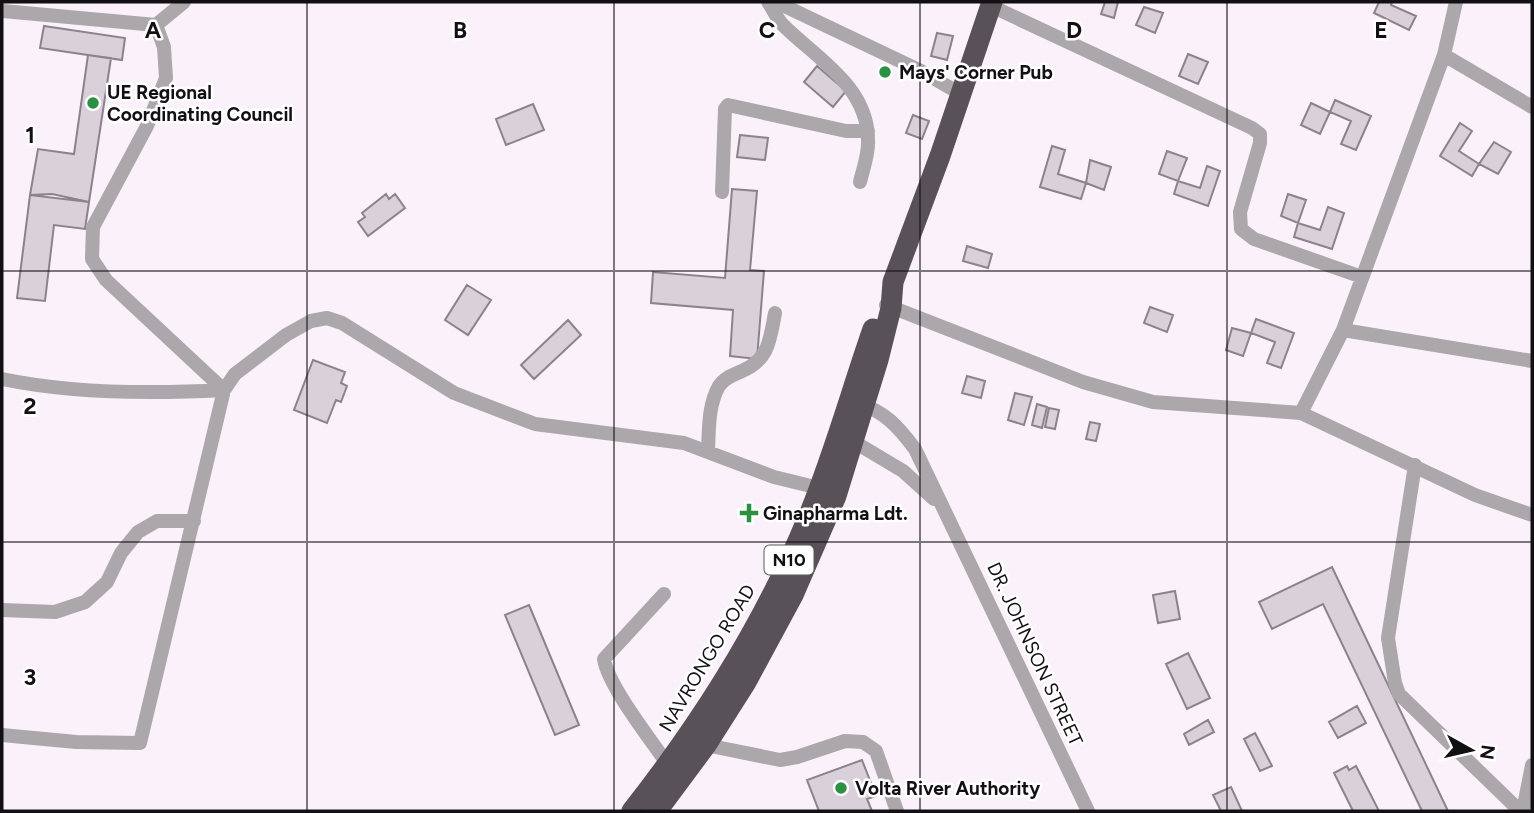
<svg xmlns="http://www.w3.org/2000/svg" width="1534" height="813" font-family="Figtree,sans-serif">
	<rect width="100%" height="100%" fill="#fbf1fa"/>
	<!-- building -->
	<path fill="#dad0d9" stroke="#8b838b" stroke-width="2" d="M1105 2H1118L1114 18 1101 14Z
		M1379 2H1392L1391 5 1416 16 1409 30 1374 13Z
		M1144 7 1163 13 1155 33 1136 25Z
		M44 26 125 38 122 60 40 48Z
		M937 33 953 36 947 60 931 56Z
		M1188 54 1208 62 1198 84 1179 76Z
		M88 55 111 58 89 202 52 194 30 195 38 149 74 154Z
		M817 66 846 91 833 107 804 82Z
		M1335 100 1371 116 1356 150 1341 144 1351 121 1330 112Z
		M1311 103 1330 112 1320 134 1301 125Z
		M533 104 544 130 506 145 496 119Z
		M913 115 929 121 922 139 906 133Z
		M1460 123 1472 131 1459 151 1479 164 1472 176 1440 156Z
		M740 135 768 138 765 160 737 157Z
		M1494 142 1511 152 1498 174 1479 164Z
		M1052 146 1065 150 1058 174 1086 183 1081 199 1040 187Z
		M1167 151 1187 158 1178 181 1159 174Z
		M1090 160 1111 167 1104 190 1086 183Z
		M1207 166 1220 171 1208 206 1174 194 1178 181 1200 188Z
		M732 189 757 191 750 270 764 271 757 359 730 356 733 310 651 303 653 272 725 278Z
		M386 194 389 199 395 194 405 208 368 236 358 222 365 217 362 213Z
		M1288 194 1306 200 1298 223 1281 216Z
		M30 195 89 202 85 229 54 225 45 301 17 298Z
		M1328 207 1344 213 1332 249 1294 237 1298 223 1320 230Z
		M967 246 992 254 988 268 963 261Z
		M467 285 491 300 468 335 445 320Z
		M1150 307 1173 315 1167 332 1144 323Z
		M1256 319 1294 333 1281 368 1267 363 1275 342 1251 333Z
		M568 320 581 335 534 379 521 365Z
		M1232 328 1251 333 1243 356 1226 350Z
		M313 360 345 372 341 383 347 386 341 402 336 400 327 423 294 410Z
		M967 376 985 381 981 398 962 393Z
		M1015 393 1032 397 1024 425 1008 420Z
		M1037 404 1047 407 1042 428 1032 425Z
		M1049 408 1059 410 1055 429 1045 427Z
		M1090 422 1100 424 1096 441 1086 439Z
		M1332 567 1448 811H1422L1323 604 1272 629 1259 602Z
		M1175 591 1180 619 1158 623 1153 595Z
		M529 605 579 725 555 735 505 615Z
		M1188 653 1210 698 1187 709 1166 664Z
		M1357 706 1366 723 1338 738 1329 722Z
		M1208 720 1214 732 1189 745 1184 734Z
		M1255 733 1272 766 1260 771 1244 739Z
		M862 760 876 796 867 799 872 811H819L807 780Z
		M1347 766 1349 770 1356 766 1379 811H1353L1334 773Z
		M1231 787 1242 811H1221L1213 795Z"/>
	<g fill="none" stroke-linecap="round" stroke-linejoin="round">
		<!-- street -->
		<path stroke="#aba7ab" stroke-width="14" d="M768 2C773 9 777 19 783 25 816 58 868 86 868 140 869 154 863 169 860 182
			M776 2 921 71 961 94
			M991 6 1252 128 1260 134V143L1240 212 1241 229 1254 239 1362 277
			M3 11 156 25 184 2
			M1444 55 1532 107
			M722 192 725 109 728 105 846 131H868
			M886 305 1083 382 1153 402 1301 413 1475 495 1532 515
			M1343 330 1532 361
			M2 379C74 394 151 394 224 390L235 374 286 335 311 321 327 318 342 323 454 393 535 424 684 443 774 477 819 488
			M857 402C886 413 897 425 915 449L1088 811
			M1301 413 1343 330 1444 55 1456 2
			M846 437 903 471 934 499
			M708 451C709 430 708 405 719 386 724 378 733 375 742 371 769 360 770 339 775 313
			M1415 465 1388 638 1395 683 1399 694 1520 811
			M664 594 604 659C608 686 652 741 668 765
			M2 610 55 612 85 602 107 582 121 553 138 532 157 521H194
			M2 735 76 742 140 743 224 390 106 280 92 259 93 227 147 126 166 78 164 47 156 25
			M701 744 780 760 797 757 845 741 863 742 876 751 897 811
			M1523 811 1532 765"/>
		<!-- highway -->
		<path stroke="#585158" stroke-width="21" d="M632 811C702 722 763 626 807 520 833 458 851 392 873 329
			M657 811 706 745 746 682 793 595 836 496 878 360 891 308 893 282 940 156 992 2"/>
	</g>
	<!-- grid -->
	<path fill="none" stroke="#131013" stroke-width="2" stroke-opacity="0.55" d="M307 2V811M614 2V811M920 2V811M1227 2V811M2 271H1532M2 542H1532"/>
	<!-- markers -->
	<g fill="#2b8f44" stroke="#fff" stroke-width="2.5">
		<circle cx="885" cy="72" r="7"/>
		<circle cx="93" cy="103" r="7"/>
		<path d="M745.5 502.5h7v7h7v7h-7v7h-7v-7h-7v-7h7z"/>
		<circle cx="841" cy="788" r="7"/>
	</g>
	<g text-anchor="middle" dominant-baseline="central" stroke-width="5" stroke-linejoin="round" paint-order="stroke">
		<!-- shield labels -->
		<rect fill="#fff" stroke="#5a585a" stroke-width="2" x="764.5" y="545.5" width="49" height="29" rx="5"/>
		<g font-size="18" font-weight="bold" fill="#131013">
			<text x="789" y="560">N10</text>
		</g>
		<!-- poi labels -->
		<g font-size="19" font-weight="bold" fill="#131013" stroke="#fff" text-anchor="start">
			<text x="899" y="72">Mays' Corner Pub</text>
			<text x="107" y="92">UE Regional<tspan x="107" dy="22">Coordinating Council</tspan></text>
			<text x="763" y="513">Ginapharma Ldt.</text>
			<text x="855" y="788">Volta River Authority</text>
		</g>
		<!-- street labels -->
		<g font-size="19" fill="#131013" stroke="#fff">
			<text transform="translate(1035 654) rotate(65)">DR. JOHNSON STREET</text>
			<text transform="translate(707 658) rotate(-59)">NAVRONGO ROAD</text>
		</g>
	</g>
	<g font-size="23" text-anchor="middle" font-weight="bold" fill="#131013" stroke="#fff" stroke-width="5" stroke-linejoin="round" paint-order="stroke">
		<text x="153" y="38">A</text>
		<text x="460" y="38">B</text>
		<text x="767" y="38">C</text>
		<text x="1074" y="38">D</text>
		<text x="1381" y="38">E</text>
		<text x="30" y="143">1</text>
		<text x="30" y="414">2</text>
		<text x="30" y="685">3</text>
	</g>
	<!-- border -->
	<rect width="1534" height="813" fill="none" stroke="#131013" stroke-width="7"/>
	<!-- north arrow -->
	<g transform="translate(1471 750) rotate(98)" stroke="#ffffff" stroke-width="5" paint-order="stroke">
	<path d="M0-5L12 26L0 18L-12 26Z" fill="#131013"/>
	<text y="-10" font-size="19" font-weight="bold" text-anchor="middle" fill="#131013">N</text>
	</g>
</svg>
